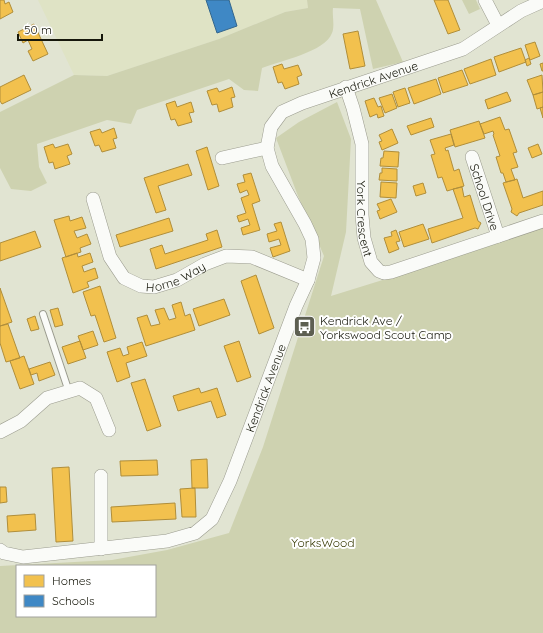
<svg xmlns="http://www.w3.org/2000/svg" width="543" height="633" font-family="Quicksand,sans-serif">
	<rect width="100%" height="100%" fill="#e1e4d2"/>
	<!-- built -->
	<path fill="#dfe3c5" d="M38 0H307L308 8 285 12 219 39 107 76 74 75Z"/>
	<!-- green -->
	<path fill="#ced2b0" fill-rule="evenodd" d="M307 0H376L403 62 373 69 360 9 333 8C332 15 335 26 332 33 325 52 280 61 262 68L258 91 244 90 229 79 137 110 131 124 107 120 37 144 39 167 47 183 31 191 11 189 0 168V112L74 75 107 76 219 39 285 12 308 8Z
		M462 0H476L480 9 469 14Z
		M337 102 351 139 346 232 331 296 402 274 543 225V633H0V566L112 560 167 550 229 533 263 447 324 256 298 196 276 138 299 122ZM17 566H155V616H17Z"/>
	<!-- homes -->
	<path fill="#f2c14e" stroke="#b08e3a" d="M0 0H4L5 4 9 2 13 12 0 19Z
		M434 0H448L460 30 448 34Z
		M34 24 48 54 33 61 28 51 32 49 28 40 23 43 18 32Z
		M358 31 365 66 350 69 343 34Z
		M535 42 540 56 530 60 525 45Z
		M521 48 526 62 499 72 494 57Z
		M529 58 531 64 527 66 525 60Z
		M491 59 496 75 470 84 464 69Z
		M543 63V71H542L540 64Z
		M282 64 284 69 298 65 302 75 297 77 299 84 285 89 282 82 278 83 273 67Z
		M462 70 468 85 443 93 438 78Z
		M24 75 31 90 2 104 0 101V87Z
		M542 75 543 92 533 95 527 80Z
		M436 79 441 94 414 104 408 88Z
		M232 87 235 97 231 98 233 107 219 112 217 104 212 105 207 91 217 88 219 92Z
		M405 88 410 103 398 107 393 92Z
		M507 92 511 101 488 109 485 100Z
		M543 92V107L537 109 533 95Z
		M392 94 397 108 385 113 379 98Z
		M374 98 378 107 381 106 384 116 378 118 377 114 370 117 365 101Z
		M175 101 177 107 191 102 194 112 189 113 192 122 178 126 175 119 171 120 166 104Z
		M543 107V118L540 108Z
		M500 117 505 130 509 129 517 152 513 153 518 167 511 169 515 180 506 182 503 173H501L496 157 500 156 493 135 494 134 493 131 484 134 480 124Z
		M431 118 434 127 411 135 407 126Z
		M479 121 485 138 455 147 450 130Z
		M114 128 117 138 113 139 116 148 102 152 99 145 95 146 90 132 100 129 102 133Z
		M392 129 398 143 382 150 379 142 382 141 379 135Z
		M451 134 454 145 445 148 446 151 448 150 454 171 459 169 464 186 447 191 442 177 438 178 436 171 431 155 435 154 430 140Z
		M53 144 55 148 68 144 72 154 67 156 70 164 55 169 53 162 49 163 44 147Z
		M538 144 542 154 532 158 528 148Z
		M207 147 219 186 208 190 196 151Z
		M384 151 399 152 398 167 380 166 381 158H383Z
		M188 164 192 175 158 186 166 210 156 213 144 178Z
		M382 168 397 169V181L379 180 380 173H382Z
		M251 173 260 201 252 204 260 230 243 235 241 228 250 225 248 219 239 222 237 216 246 213 241 198 249 195 247 190 240 193 237 184 245 182 243 175Z
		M517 179 523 198 543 191V205L519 213 517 216 511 212 512 209 503 183Z
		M381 182 397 183 396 198 380 197Z
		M423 183 426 193 416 196 413 186Z
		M462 187 464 197 470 195 478 221 481 223 478 229 475 228 432 243 428 229 463 218 453 189Z
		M391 199 397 212 380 219 377 211 380 210 377 204Z
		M69 216 70 221 82 217 86 228 74 231 77 238 87 234 91 244 80 248 81 252 66 257 54 220Z
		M169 218 173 231 120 247 116 235Z
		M281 222 290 251 273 257 270 248 281 245 279 239 269 242 267 234 277 231 274 224Z
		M423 224 429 239 404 247 399 232Z
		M217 230 222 247 156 269 150 249 162 245 165 254 208 240 206 234Z
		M396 230 400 241 396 242 399 249 389 253 384 238 392 236 391 232Z
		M35 231 41 247 0 261V243Z
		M77 253 78 257 90 253 93 262 82 266 84 272 95 268 98 278 87 282 89 287 73 293 62 258Z
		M256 275 274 328 259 334 241 281Z
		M100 286 116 338 104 342 95 315 91 316 83 292Z
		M0 288 12 322 0 326Z
		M224 299 230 315 199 326 193 309Z
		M181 302 185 316 190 314 195 330 146 346 137 318 147 315 151 326 160 324 155 310 164 308 169 320 176 318 172 305Z
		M58 308 63 325 55 327 50 310Z
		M35 316 39 329 31 331 27 319Z
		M8 324 20 358 6 362 0 343V326Z
		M93 331 98 345 83 350 78 336Z
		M80 341 86 358 68 364 62 347Z
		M239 341 251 377 237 382 224 346Z
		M142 342 147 356 126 363 130 377 117 382 107 352 120 348 123 356 129 354 127 347Z
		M24 356 34 384 20 389 10 361Z
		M50 362 55 375 39 381 37 373 31 375 29 369Z
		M145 379 161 426 147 431 131 383Z
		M199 388 201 393 217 388 226 415 217 418 211 401 178 411 173 396Z
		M207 459 208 488H192L191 460Z
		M157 460 158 475 121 476 120 461Z
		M69 467 73 541 56 542 52 468Z
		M0 487H6L7 502 0 503Z
		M195 488 196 517H182L180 489Z
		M175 503 176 519 112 522 111 507Z
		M35 514 36 530 8 532 7 516Z"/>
	<!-- schools -->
	<path fill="#3f88c5" stroke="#33668d" d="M206 0H229L237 26 217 33Z"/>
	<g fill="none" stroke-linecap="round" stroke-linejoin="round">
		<defs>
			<path id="lane" d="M43 314 69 392"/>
			<g id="street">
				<path d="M485 0 498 25"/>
				<path id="s1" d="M346 87 353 108 362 144V215L364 238 371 262 379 271 384 273 391 272 543 221"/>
				<path id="s2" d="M472 157 498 236"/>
				<path d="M222 158 267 148"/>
				<path id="s3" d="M93 199 110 257 124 278 141 286 154 287 177 280 205 264 226 256 252 257 308 280"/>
				<path d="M0 432 21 421 47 398 80 388 96 398 109 430"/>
				<path d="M101 476V549"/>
				<path id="s4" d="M0 550 4 553 23 557 167 541 195 533 212 519 230 481 296 306 308 280 314 258 312 239 305 224 272 166 267 148 271 127 282 112 302 103 463 49 521 11 543 1"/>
			</g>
		</defs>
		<!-- lane casing -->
		<use href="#lane" stroke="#9b9c8f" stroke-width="8"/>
		<!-- street casing -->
		<use href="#street" stroke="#9b9c8f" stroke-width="14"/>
		<!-- lane -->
		<use href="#lane" stroke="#fafbf8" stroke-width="6"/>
		<!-- street -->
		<use href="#street" stroke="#fafbf8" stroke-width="13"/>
	</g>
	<!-- icons -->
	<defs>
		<symbol id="bus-square" viewBox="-11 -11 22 22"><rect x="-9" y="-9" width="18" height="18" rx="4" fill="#5d5f51" stroke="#fff"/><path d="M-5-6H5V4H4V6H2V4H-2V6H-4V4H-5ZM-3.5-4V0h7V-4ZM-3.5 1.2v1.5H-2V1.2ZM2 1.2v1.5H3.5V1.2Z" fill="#fff"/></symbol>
	</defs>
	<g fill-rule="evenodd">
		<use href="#bus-square" x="292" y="314" width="25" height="25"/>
	</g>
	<g text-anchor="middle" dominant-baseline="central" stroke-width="4" stroke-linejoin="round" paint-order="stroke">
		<!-- street labels -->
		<g font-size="12" fill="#16170b" stroke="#fff">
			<text stroke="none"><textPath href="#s4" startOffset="759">Kendrick Avenue</textPath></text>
			<text stroke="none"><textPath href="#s2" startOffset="42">School Drive</textPath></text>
			<text stroke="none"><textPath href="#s1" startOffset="134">York Crescent</textPath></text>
			<text stroke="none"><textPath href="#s3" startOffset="141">Horne Way</textPath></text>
			<text stroke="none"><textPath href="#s4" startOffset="362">Kendrick Avenue</textPath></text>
		</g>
		<!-- poi labels -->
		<g font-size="12" fill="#16170b" stroke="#fff" text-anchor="start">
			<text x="320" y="320">Kendrick Ave /<tspan x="320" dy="14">Yorkswood Scout Camp</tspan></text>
		</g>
		<!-- park labels -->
		<g font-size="12" fill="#353801" stroke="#fff">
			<text x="323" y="542">YorksWood</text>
		</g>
	</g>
	<!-- legend -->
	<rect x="16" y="565" width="140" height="52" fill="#ffffff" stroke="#a2a29d"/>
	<rect x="24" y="575" width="20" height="12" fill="#f2c14e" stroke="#a2a29d"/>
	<text x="52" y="585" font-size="12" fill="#16170b">Homes</text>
	<rect x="24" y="595" width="20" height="12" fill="#3f88c5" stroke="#a2a29d"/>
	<text x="52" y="605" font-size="12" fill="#16170b">Schools</text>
	<!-- scale -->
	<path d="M18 34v6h84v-6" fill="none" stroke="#16170b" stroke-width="2"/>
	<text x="24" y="34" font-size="12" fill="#16170b" stroke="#ffffff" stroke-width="3" paint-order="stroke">50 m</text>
</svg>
